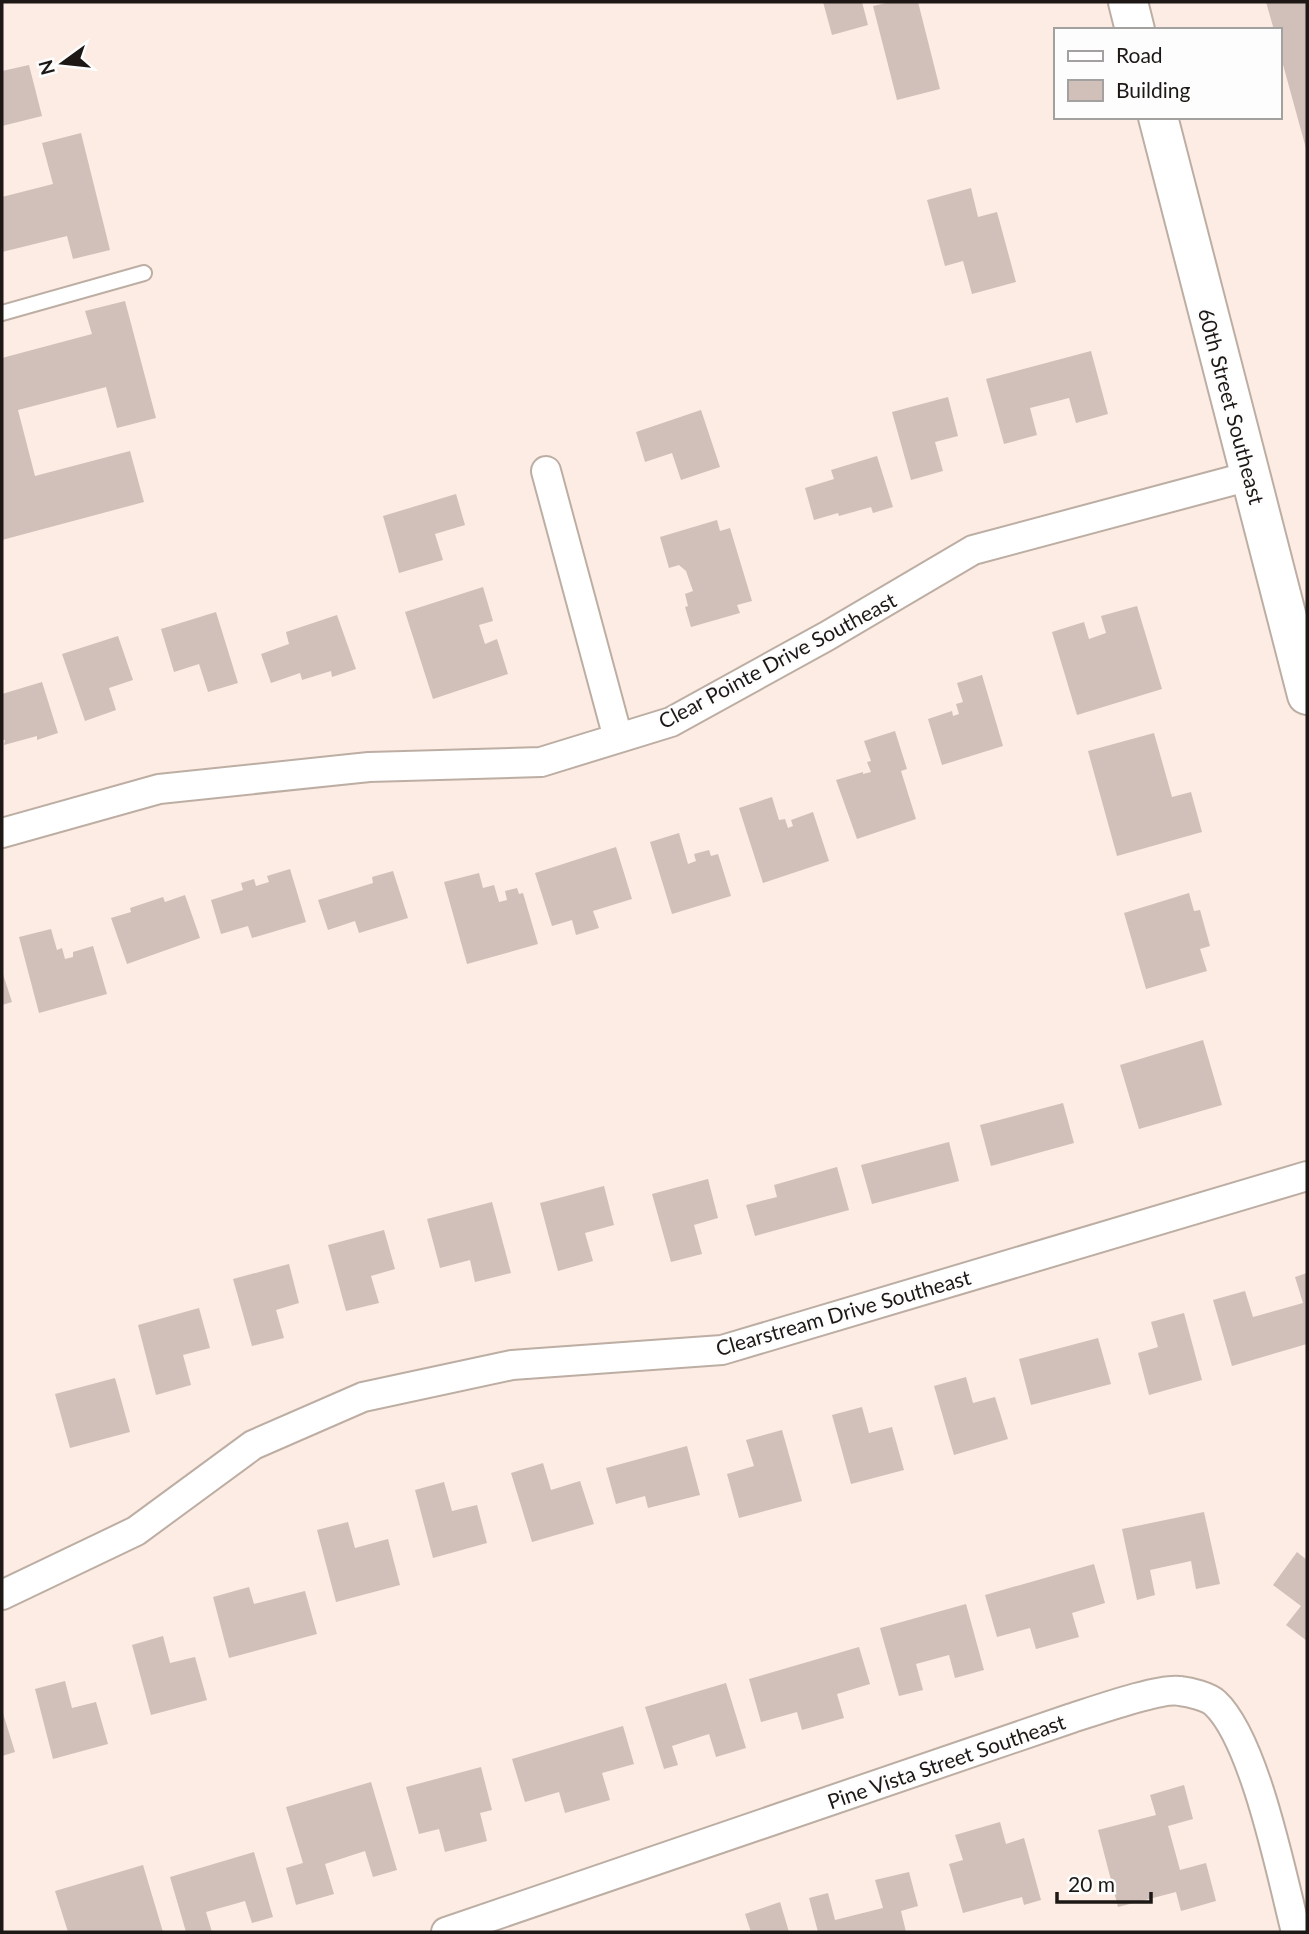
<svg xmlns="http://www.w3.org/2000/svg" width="1309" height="1934" font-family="Lato,sans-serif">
	<rect width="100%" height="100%" fill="#fcece3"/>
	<!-- building -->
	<path fill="#d1bfba" d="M823 2H862L868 25 832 35Z
		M891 2H918L940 89 897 100 873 6Z
		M1266 2H1307V152L1279 50V30H1274Z
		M29 65 42 116 2 126V71Z
		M81 133 110 250 73 259 67 236 2 252V197L53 184 42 143Z
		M971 188 978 217 997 212 1016 282 972 294 963 261 945 266 927 200Z
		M125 301 156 418 117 428 106 387 18 410 35 476 130 451 144 502 2 540V358L92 334 85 311Z
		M1091 351 1108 414 1076 423 1069 398 1030 408 1037 435 1004 444 986 379Z
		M948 397 958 436 935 442 943 471 911 480 892 412Z
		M701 410 720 467 681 480 672 453 645 462 636 432Z
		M877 456 893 507 873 513 871 507 839 516 838 513 814 520 805 488 834 479 831 470Z
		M456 494 465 525 435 534 443 560 399 573 383 516Z
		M717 520 720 531 730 528 752 601 737 605 740 613 691 627 685 607 688 606 685 594 693 591 686 571 679 565 669 568 660 537Z
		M483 587 493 621 479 625 485 644 497 639 508 674 433 699 405 612Z
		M1137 606 1162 689 1077 715 1052 632 1084 622 1089 639 1106 633 1101 616Z
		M216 612 238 683 208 692 199 664 174 672 161 629Z
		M337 615 356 669 332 677 331 671 302 680 300 673 271 683 261 654 289 644 286 632Z
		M118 636 133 680 109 688 116 710 85 721 62 654Z
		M982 675 1003 746 942 765 928 719 952 711 953 716 959 714 956 704 963 702 957 683Z
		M42 682 58 733 37 740V736L4 745 5 740H2V694Z
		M895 731 907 769 901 771 916 819 857 839 836 780 863 772V774L871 772 867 762 871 761 864 741Z
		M1154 733 1172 797 1191 792 1202 832 1117 856 1088 751Z
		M772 797 779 820 785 819 788 828 793 826 791 820 813 812 829 861 763 883 739 808Z
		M679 833 688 864 696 861 694 854 709 850 711 856 718 854 731 896 672 914 650 842Z
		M616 847 632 899 593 911 599 928 576 935 572 920 552 926 535 873Z
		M290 869 306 922 252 938 248 926 221 934 211 900 243 890 241 883 254 879 256 886 269 882 267 876Z
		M393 871 408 918 359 933 355 921 328 930 318 900 373 883 372 877Z
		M479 873 483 888 494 885 499 902 507 900 505 891 517 888 519 894 523 893 538 944 467 964 444 882Z
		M1189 893 1194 911 1200 910 1210 946 1200 949 1207 971 1146 989 1124 913Z
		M185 895 200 938 127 964 111 918 131 912 130 908 163 897 165 902Z
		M51 929 57 950 62 948 65 959 73 957V952L93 946 107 994 39 1013 19 937Z
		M2 971 12 1002 2 1005Z
		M1203 1040 1222 1105 1139 1129 1120 1065Z
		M1063 1103 1074 1143 991 1166 980 1125Z
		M949 1142 959 1181 872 1204 861 1165Z
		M837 1167 849 1210 755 1236 746 1205 777 1197 774 1185Z
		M708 1179 718 1218 694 1225 702 1254 671 1262 652 1194Z
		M604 1186 614 1225 585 1233 593 1261 558 1271 540 1203Z
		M492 1202 511 1273 475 1282 470 1260 440 1268 427 1219Z
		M384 1230 395 1269 371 1276 379 1303 346 1311 328 1245Z
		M289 1264 299 1303 276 1310 284 1338 252 1346 233 1279Z
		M1307 1273V1344L1232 1366 1213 1300 1245 1291 1253 1317 1303 1303 1295 1277Z
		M199 1308 210 1348 183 1355 191 1385 156 1395 138 1325Z
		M1184 1313 1202 1380 1149 1395 1138 1353 1158 1347 1151 1322Z
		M1098 1338 1111 1384 1031 1405 1019 1359Z
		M966 1377 973 1403 995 1397 1008 1439 954 1455 934 1386Z
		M115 1378 130 1432 70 1448 55 1394Z
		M862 1407 869 1433 892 1427 904 1470 851 1484 832 1415Z
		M782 1430 802 1501 739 1518 727 1474 754 1466 746 1440Z
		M687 1446 700 1495 648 1508 645 1496 616 1504 606 1468Z
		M543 1463 551 1490 580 1481 594 1524 532 1542 511 1473Z
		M444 1482 452 1511 477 1505 487 1543 433 1558 415 1490Z
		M1204 1512 1220 1584 1196 1589 1191 1561 1150 1570 1155 1595 1137 1600 1122 1529Z
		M348 1522 355 1548 388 1539 400 1585 336 1602 317 1530Z
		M1297 1552 1307 1560V1641L1286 1625 1301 1606 1273 1585Z
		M1094 1564 1105 1603 1072 1613 1079 1637 1036 1649 1030 1628 997 1637 985 1595Z
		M249 1587 254 1604 305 1591 317 1634 229 1658 213 1597Z
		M966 1604 984 1670 955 1678 949 1655 916 1664 923 1690 899 1696 880 1628Z
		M163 1636 170 1663 195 1657 207 1700 151 1715 132 1645Z
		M859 1647 870 1684 837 1694 844 1718 802 1730 797 1712 761 1722 749 1679Z
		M65 1681 72 1708 96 1702 108 1744 53 1759 35 1689Z
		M726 1683 746 1748 716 1757 709 1734 672 1746 678 1765 664 1769 645 1707Z
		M2 1710 15 1752 2 1756Z
		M623 1726 634 1764 602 1773 610 1800 565 1813 559 1792 525 1802 512 1759Z
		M481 1767 492 1810 480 1813 487 1841 445 1852 439 1829 419 1834 406 1787Z
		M371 1782 397 1870 373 1877 365 1851 325 1864 334 1894 296 1905 286 1868 303 1863 286 1807Z
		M1184 1785 1193 1819 1168 1826 1180 1870 1206 1863 1216 1901 1181 1911 1176 1892 1118 1907 1098 1830 1156 1815 1150 1795Z
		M1000 1822 1006 1844 1024 1838 1041 1900 1024 1905 1022 1897 963 1913 949 1864 963 1860 955 1835Z
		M254 1852 273 1917 252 1923 245 1901 206 1912 212 1932H186L170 1877Z
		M143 1865 163 1932H68L55 1891Z
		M909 1872 918 1906 901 1911 906 1932H818L809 1898 828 1893 835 1920 883 1908 875 1880Z
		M780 1902 789 1932H751L745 1914Z"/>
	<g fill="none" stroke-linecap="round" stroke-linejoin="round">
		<defs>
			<path id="lane" d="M2 313 144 273"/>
			<path id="street" d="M546 471 618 738
				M2 833 159 789 369 767 541 762 671 722 827 636 973 550 1250 476
				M2 1595 136 1531 253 1445 363 1397 512 1365 722 1350 1307 1176
				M446 1932 1072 1718C1094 1711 1162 1687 1180 1691 1190 1692 1209 1697 1215 1703 1255 1740 1282 1877 1296 1932"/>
			<path id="secondary" d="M1128 2 1135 30
				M1158 117 1307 695"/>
		</defs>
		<!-- lane casing -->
		<use href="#lane" stroke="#bdaea4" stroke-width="18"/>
		<!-- street casing -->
		<use href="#street" stroke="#bdaea4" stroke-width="32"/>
		<!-- secondary casing -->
		<use href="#secondary" stroke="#bdaea4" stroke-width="42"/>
		<!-- lane -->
		<use href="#lane" stroke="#fff" stroke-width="14"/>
		<!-- street -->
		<use href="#street" stroke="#fff" stroke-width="28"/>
		<!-- secondary -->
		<use href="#secondary" stroke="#fff" stroke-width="38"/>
	</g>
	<g text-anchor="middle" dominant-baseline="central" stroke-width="5" stroke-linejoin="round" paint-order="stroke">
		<!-- street labels -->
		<g font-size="21" fill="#1d1815" stroke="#fdfdfd">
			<text transform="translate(1232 406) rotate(75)">60th Street Southeast</text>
			<text transform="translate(777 660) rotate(-28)">Clear Pointe Drive Southeast</text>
			<text transform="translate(843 1312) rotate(-16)">Clearstream Drive Southeast</text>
			<text transform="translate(946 1761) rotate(-19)">Pine Vista Street Southeast</text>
		</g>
	</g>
	<!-- border -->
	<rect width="1309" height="1934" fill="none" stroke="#1d1815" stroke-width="7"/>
	<!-- legend -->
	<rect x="1054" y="28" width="228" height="91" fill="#fdfdfd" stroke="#a3a1a0" stroke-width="2"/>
	<rect x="1068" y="51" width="35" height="10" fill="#ffffff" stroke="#a3a1a0" stroke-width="2"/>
	<text x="1116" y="63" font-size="21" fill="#1d1815">Road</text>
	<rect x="1068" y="80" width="35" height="21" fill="#d1bfba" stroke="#a3a1a0" stroke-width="2"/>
	<text x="1116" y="98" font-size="21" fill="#1d1815">Building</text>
	<!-- north arrow -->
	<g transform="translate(63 63) rotate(255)" stroke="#fdfdfd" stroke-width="5" paint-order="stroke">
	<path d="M0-5L12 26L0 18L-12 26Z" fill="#1d1815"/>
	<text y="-10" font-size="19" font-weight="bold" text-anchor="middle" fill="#1d1815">N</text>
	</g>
	<!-- scale -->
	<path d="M1057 1892v10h94v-10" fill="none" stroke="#1d1815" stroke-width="3.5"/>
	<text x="1068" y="1892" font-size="21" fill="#1d1815" stroke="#fdfdfd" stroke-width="5" paint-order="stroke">20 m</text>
</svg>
